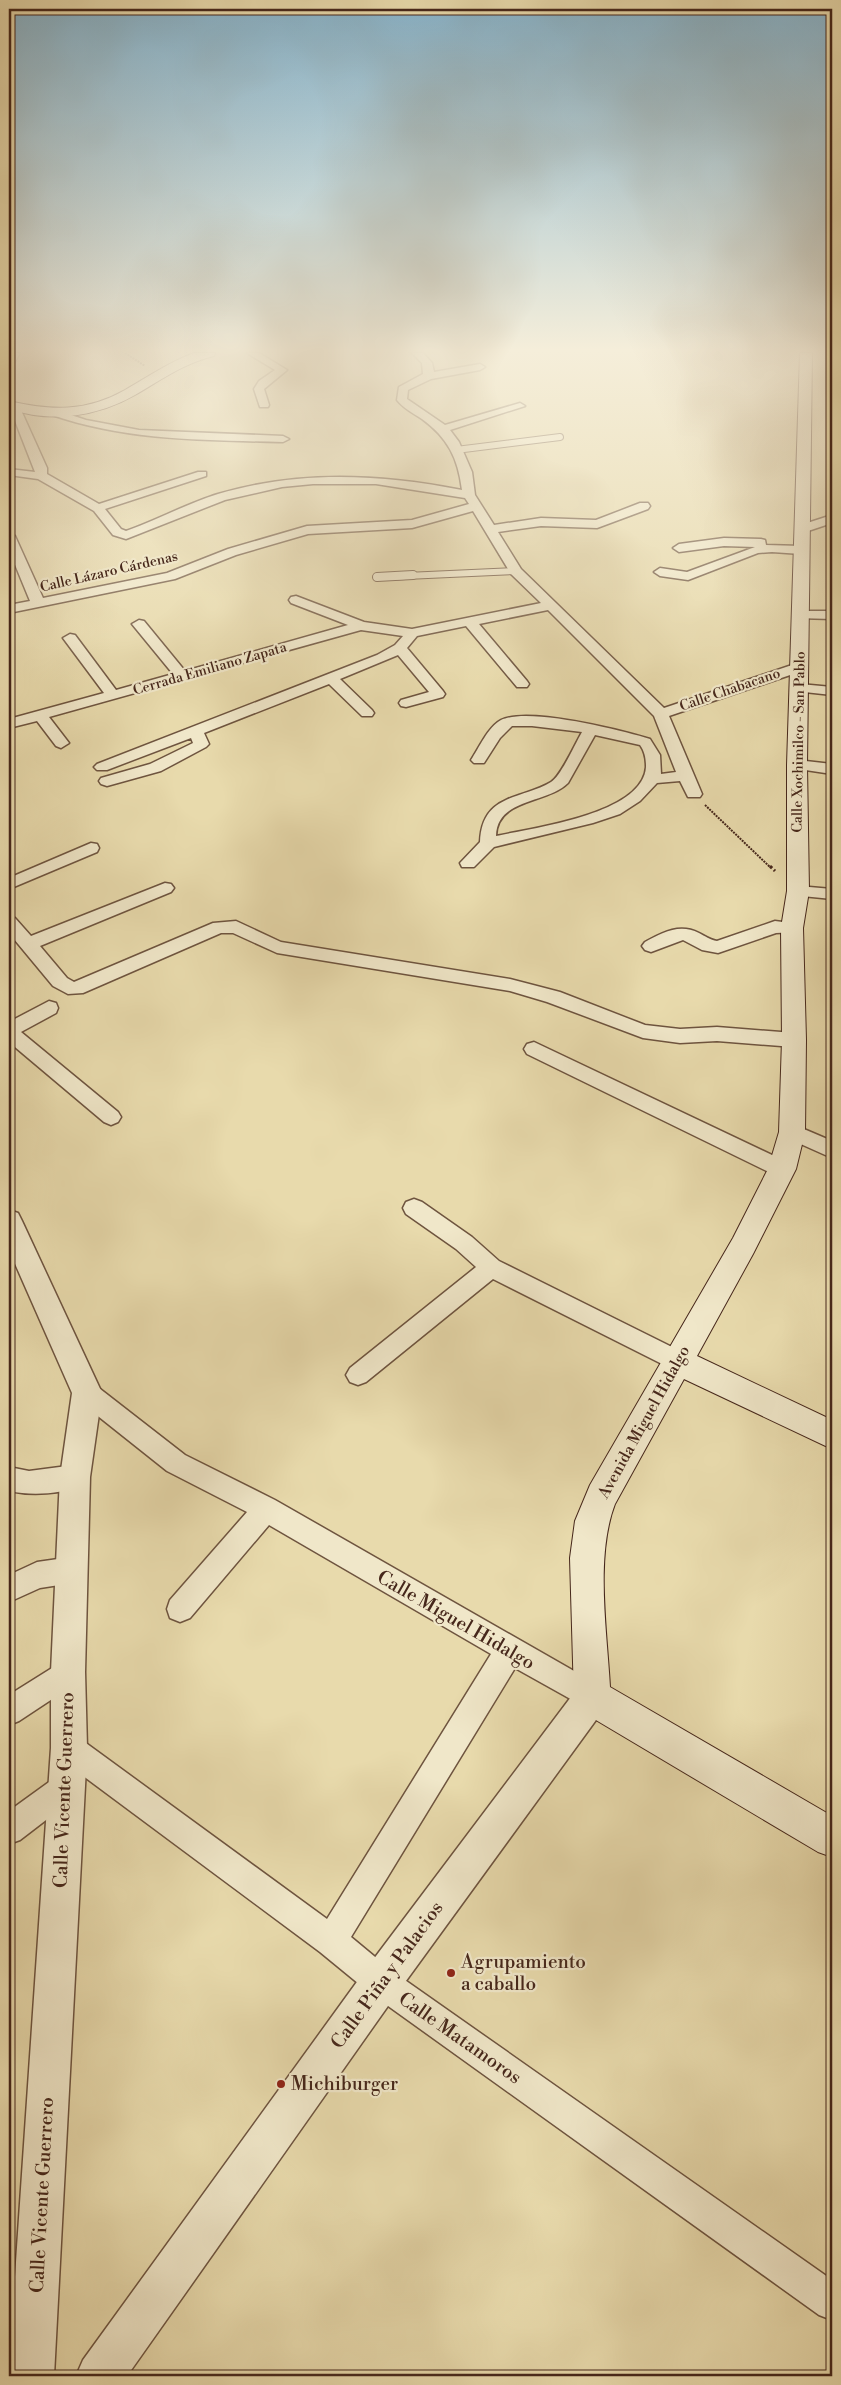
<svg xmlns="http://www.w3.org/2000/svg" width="841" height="2385" font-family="'Libre Bodoni',serif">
	<rect width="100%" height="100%" fill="#e8daac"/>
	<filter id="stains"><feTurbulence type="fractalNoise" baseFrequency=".004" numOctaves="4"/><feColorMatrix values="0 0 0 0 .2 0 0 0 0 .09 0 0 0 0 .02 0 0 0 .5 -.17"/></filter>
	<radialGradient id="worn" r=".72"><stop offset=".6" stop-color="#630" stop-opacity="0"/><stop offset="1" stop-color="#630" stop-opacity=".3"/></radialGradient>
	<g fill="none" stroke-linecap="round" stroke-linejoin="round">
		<defs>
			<path id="service-far1" d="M456 450 560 437
				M384 577 516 571"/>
			<path id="service" d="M377 577 413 575"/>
			<path id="minor" d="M247 353H259L287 370 264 389 269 405 268 407H260L254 389 259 381 275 370Z
				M412 353H423L432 363 434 372 480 364 485 367 480 370 431 379 408 390 407 399 445 425 520 403 525 406 450 430 459 442 472 472 475 495 494 525 541 518 596 520 640 503H648L650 506 648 509 597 528 541 526 498 532 521 569 664 708 795 664H805L807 667 805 670 669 716 702 794 700 797H688L680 781 657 783 640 801 620 814 593 823 494 847 474 867H462L460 863 480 842C482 793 521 800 551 782 561 776 575 744 582 732L532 726H512L500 738 484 763H474L471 760C479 748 488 727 501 720 529 707 620 730 650 739L660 755 661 774 676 772 654 716 548 610 479 624 527 681 529 684 527 687H517L466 626 417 636 407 648 443 691 445 694 443 697 406 707 401 706 399 703 401 700 429 692 398 655 340 679 372 710 374 713 372 716H362L329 684 204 733 209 744 206 747 161 771 107 786 101 784 99 781 101 778 150 764 193 743 191 738 107 770H97L94 767 97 764 377 655 395 645 403 636 361 630 49 717 69 743 61 748 56 746 37 721 9 728V719L104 693 63 638 70 634 75 635 116 690 173 674 132 624 139 620 144 621 185 671 348 625 291 603 289 600 291 597 296 596 364 622 412 629 541 603 511 574 473 511 412 528 308 534 236 555 175 579 9 613V605L30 601 9 550V532L15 536 43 598 167 573 228 549 307 526 412 520 469 504 465 498 376 484H313L282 487 225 500 126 539 113 535 94 511 38 479 9 475V469L35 472 10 408 11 406 15 405 20 408 47 468V474L99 504 198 472H206V476L105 509 121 529 126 531C157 520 186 504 218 494 299 470 380 474 462 490 458 458 448 438 422 419 413 413 403 408 397 400L399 387 423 374 422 363ZM595 735 640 745C645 752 646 759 646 767 643 814 533 828 496 836 497 798 547 804 568 783Z
				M56 410 86 420 139 430 283 436 289 439 283 442C204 440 128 441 52 415V411Z
				M832 515V523L802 533 796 529 798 526Z
				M724 538 761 539 765 540 766 545 801 546 807 550 801 554 772 552 758 553 688 580 660 576 654 572 660 568 687 572 755 547 724 546 679 552 673 548 679 544Z
				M802 611H832V619L797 618 795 615Z
				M800 684 832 687V695L795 691 793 688Z
				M797 760 832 764V774L792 768 789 765Z
				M91 843 97 844 99 848 97 852 9 889V878Z
				M165 883 171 884 174 888 171 892 40 946 67 978 74 982 213 923 236 921 281 942 510 979 560 992 645 1025 680 1029 717 1027 794 1033 801 1035 804 1040 801 1045 794 1047 717 1041 680 1043 643 1038 547 1002 510 991 277 953 233 933H221L83 993 68 994 53 986 9 933V916L15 918 31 936Z
				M798 886 832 889V899L792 895 789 891 792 887Z
				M775 921 798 924 801 928 798 932 776 933 718 953 702 950 683 940 651 952 645 950 642 946 645 942C662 933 679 923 699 933 705 936 710 940 717 941Z
				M49 1001 56 1003 58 1008 56 1013 21 1032 118 1112 121 1117 118 1122 111 1125 104 1122 9 1042V1022Z
				M534 1042 789 1163 792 1169 789 1175 782 1177 775 1175 527 1054 524 1049 527 1044Z
				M792 1124 832 1141V1158L785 1137 782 1132 785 1127Z
				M414 1199 422 1202 472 1237 499 1261 686 1354 690 1361 686 1368 678 1371 670 1368 493 1279 366 1382 358 1385 350 1382 346 1375 350 1368 476 1267 456 1249 406 1214 403 1208 406 1202Z
				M87 1382 95 1385 185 1455 275 1500 602 1687 606 1697 602 1707 592 1711 515 1668 351 1937 392 1971 832 2280V2320L819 2315 370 1993 320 1952 59 1758 55 1748 59 1738 69 1734 79 1738 327 1919 491 1654 269 1525 190 1618 180 1622 170 1618 167 1609 170 1600 247 1512 167 1471 79 1401 75 1393 79 1385Z
				M75 1465 84 1469 88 1477 84 1485C61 1494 33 1496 9 1491V1467L29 1471Z
				M72 1557 81 1561 85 1570 81 1579 72 1583 40 1588 9 1602V1575L37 1562Z
				M68 1658 78 1662 82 1672 78 1682 19 1721 9 1725V1695Z
				M66 1772 76 1777 81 1787 76 1797 20 1840 9 1844V1811L56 1777Z"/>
			<path id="tertiary" d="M9 1210 18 1213 22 1221 102 1393 90 1477 85 1672 87 1748 54 2376H9V2365L51 1748V1672L60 1477 72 1393 9 1250Z
				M592 1680 604 1685 609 1697 604 1709 395 1996 127 2376H76L83 2360 367 1968 580 1685Z"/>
			<path id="secondary" d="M9 353H20L14 364 9 365Z
				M194 353H215L214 356C184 363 161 380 135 395 97 417 51 423 9 409V401C52 411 86 412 125 390 148 377 169 362 194 353Z
				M800 353H812L807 765 809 891 803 928 806 1040 805 1132 796 1169 753 1254 697 1356 832 1420V1449L684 1379 615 1504C595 1556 607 1631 610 1687L832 1816V1857L818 1852 579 1710 574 1697 570 1558 575 1521 590 1485 733 1238 768 1169 779 1132 782 1040 781 928 787 891V765Z"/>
		</defs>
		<!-- service-far1 casing -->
		<use href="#service-far1" stroke="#6e543f" stroke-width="8"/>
		<!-- service casing -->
		<use href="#service" stroke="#6e543f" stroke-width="10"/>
		<!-- minor casing -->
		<use href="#minor" stroke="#6e543f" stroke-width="3"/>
		<!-- tertiary casing -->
		<use href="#tertiary" stroke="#6e543f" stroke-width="3"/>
		<!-- secondary casing -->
		<use href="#secondary" stroke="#46271b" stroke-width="2"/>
		<!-- path-far1 -->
		<path stroke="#46271b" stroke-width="2" stroke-dasharray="2 1" stroke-linecap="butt" d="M125 353 145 366
			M705 805 771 868"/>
		<!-- path -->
		<path stroke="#46271b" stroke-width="3" stroke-dasharray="3 2.5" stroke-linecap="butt" d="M770 866 775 871"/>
		<!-- service-far1 -->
		<use href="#service-far1" stroke="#f0e7c9" stroke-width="6"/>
		<!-- service -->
		<use href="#service" stroke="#f0e7c9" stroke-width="8"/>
		<!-- minor -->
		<use href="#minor" fill="#f0e7c9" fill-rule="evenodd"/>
		<!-- tertiary -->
		<use href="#tertiary" fill="#f0e7c9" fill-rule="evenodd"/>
		<!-- secondary -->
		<use href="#secondary" fill="#f0e7c9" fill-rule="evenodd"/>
	</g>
	<!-- sky -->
	<linearGradient id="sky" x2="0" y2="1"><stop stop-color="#87b6d0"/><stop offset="0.51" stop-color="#f5eeda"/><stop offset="1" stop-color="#f5eeda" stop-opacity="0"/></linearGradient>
	<rect width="841" height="687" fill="url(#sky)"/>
	<!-- markers -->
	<g fill="#8f2418" stroke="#f0e7c9" stroke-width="2">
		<circle cx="451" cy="1973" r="5"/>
		<circle cx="281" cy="2084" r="5"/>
	</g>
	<g text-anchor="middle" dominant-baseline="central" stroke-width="4.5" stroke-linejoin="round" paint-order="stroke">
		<!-- far-street labels -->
		<g font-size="14" fill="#46271b" stroke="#f0e7c9">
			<text transform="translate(109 572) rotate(-13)">Calle Lázaro Cárdenas</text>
			<text transform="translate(210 669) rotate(-16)">Cerrada Emiliano Zapata</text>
			<text transform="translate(730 690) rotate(-19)">Calle Chabacano</text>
			<text transform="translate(799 742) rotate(-89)">Calle Xochimilco - San Pablo</text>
		</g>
		<!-- street labels -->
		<g font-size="16" fill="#46271b" stroke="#f0e7c9">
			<text transform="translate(644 1422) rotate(-61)">Avenida Miguel Hidalgo</text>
		</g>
		<!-- near-street labels -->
		<g font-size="19" fill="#46271b" stroke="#f0e7c9">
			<text transform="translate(456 1620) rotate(30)">Calle Miguel Hidalgo</text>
			<text transform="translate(64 1790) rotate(-88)">Calle Vicente Guerrero</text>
			<text transform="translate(387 1975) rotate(-54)">Calle Piña y Palacios</text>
			<text transform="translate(460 2038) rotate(35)">Calle Matamoros</text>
			<text transform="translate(42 2195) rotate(-87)">Calle Vicente Guerrero</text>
		</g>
		<!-- near-poi labels -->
		<g font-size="19" fill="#46271b" stroke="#f0e7c9" text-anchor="start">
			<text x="461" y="1962">Agrupamiento<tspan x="461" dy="22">a caballo</tspan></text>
			<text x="291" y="2084">Michiburger</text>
		</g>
	</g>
	<!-- margin -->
	<rect width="841" height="2385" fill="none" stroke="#e8daac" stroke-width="30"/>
	<rect x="10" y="10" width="821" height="2365" fill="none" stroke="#46271b" stroke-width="2.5"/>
	<rect x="15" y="15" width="811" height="2355" fill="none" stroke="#46271b"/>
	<rect width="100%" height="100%" filter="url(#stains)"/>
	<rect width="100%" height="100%" fill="url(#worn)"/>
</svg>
